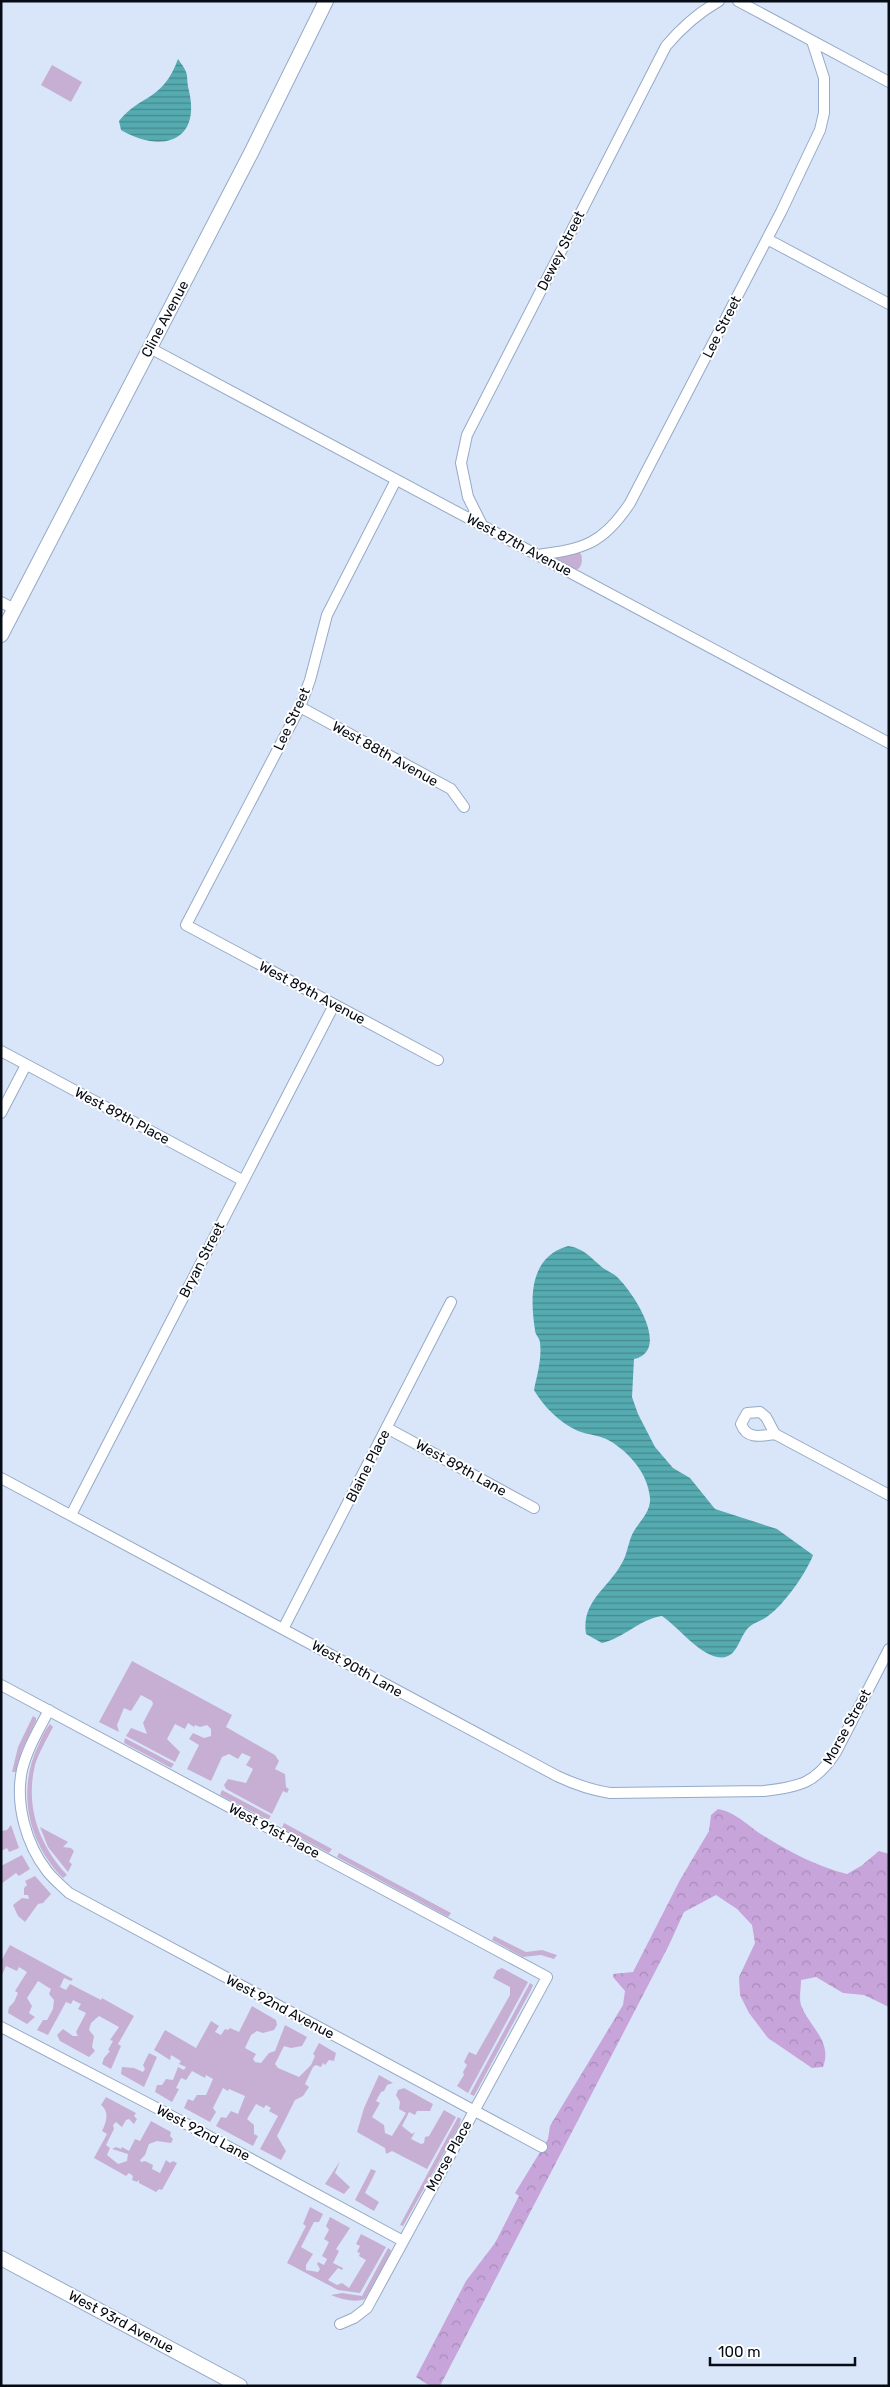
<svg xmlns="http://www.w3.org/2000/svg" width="890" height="2387" font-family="Rubik,sans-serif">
	<defs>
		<pattern id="forest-crowns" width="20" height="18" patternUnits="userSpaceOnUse" patternTransform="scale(1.25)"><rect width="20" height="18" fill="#c7a4d9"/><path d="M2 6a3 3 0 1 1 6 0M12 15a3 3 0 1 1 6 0" fill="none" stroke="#a98cba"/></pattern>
		<pattern id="water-rules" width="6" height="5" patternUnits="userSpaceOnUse" patternTransform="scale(1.25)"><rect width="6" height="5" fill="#55abb0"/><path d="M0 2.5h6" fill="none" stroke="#448a8e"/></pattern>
	</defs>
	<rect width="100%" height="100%" fill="#d9e6f9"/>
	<!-- green -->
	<path fill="#c7afd3" d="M52 65 82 82 71 102 41 85Z
		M578 552 581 554C583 560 582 568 576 570L554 558Z
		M132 1661 232 1715 226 1727 275 1755 279 1761 275 1769 285 1774 286 1787 289 1789 287 1793 283 1791 272 1814 226 1789 224 1785 228 1779 246 1783 253 1769 246 1765 251 1757 242 1753 238 1759 229 1754 222 1757 211 1781 187 1769 199 1745 189 1739 193 1733 204 1738 211 1736V1729L207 1725 200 1727 195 1725 194 1727 188 1723 185 1729 175 1724 167 1739 180 1752 175 1762 126 1736 131 1728 147 1734 143 1723 153 1704 152 1701 141 1695 131 1711 124 1708 117 1725 119 1732 99 1722Z
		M33 1716 36 1718V1721L22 1750 17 1772H12L18 1747Z
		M50 1724 53 1727C47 1739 39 1752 35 1765 25 1806 39 1845 67 1875L63 1878C28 1843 16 1790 39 1744 42 1737 45 1730 50 1724Z
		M125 1738 174 1764 171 1768 124 1743Z
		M222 1790 271 1816 268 1820 220 1795Z
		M284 1823 332 1849 329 1853 282 1828Z
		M11 1825 19 1848 9 1852 7 1848 1 1851V1831L7 1830Z
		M40 1827 68 1842 63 1847 71 1848 74 1851 69 1862 72 1864 68 1872 48 1847Z
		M339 1853 451 1913 448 1917 337 1857Z
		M22 1855 30 1869 19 1876 16 1873 1 1884V1866Z
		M35 1876 51 1894 43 1903 38 1904 25 1922 18 1916 13 1905 22 1898 29 1899 28 1895H24V1888L27 1885 25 1881Z
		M494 1936 526 1952 542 1950 557 1955 554 1959 541 1955 523 1957 492 1940Z
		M10 1945 73 1979 71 1981 64 1978 60 1987 66 1990 70 1984 101 2000 102 1998 134 2016 118 2044 121 2046 111 2069 102 2064 104 2058 110 2051 108 2050 113 2041 110 2040 119 2027 99 2016 91 2023 89 2030 94 2036 92 2047 95 2051 89 2057 60 2041 57 2035 63 2029 73 2036H78L76 2032 86 2013 78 2009 81 2004 73 2000 71 2004 66 2002 48 2035 37 2030 43 2020H47L53 2009 54 2000 49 1994 51 1989 38 1981 27 1998 32 2006 29 2013 35 2017 27 2024 8 2013 9 2007 14 2002 18 1993 15 1991 27 1972 19 1967 17 1971 6 1966 1 1977V1961Z
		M502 1968 528 1982 468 2093 457 2086 464 2075 463 2072 467 2065 464 2062 469 2052 476 2055 510 1995V1987L493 1978 497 1970Z
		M530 1983 533 1985 531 1990 474 2096 470 2094Z
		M252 2006 276 2020 277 2025 274 2030 263 2033 257 2031 251 2035 245 2048 256 2054 253 2059 255 2062 261 2063 269 2053 275 2051 285 2025 307 2037 302 2046 291 2048 284 2046 275 2064 278 2068 299 2077 311 2065 315 2056 313 2054 319 2043 336 2053 334 2061 329 2060 325 2065 323 2063 321 2067 316 2065 313 2067 305 2084 309 2087 303 2096 295 2100 277 2136 286 2151 281 2160 260 2149 278 2116 269 2111 271 2108 266 2105 264 2108 256 2104 247 2119 254 2125V2134L258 2136 253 2146 216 2126 221 2117 226 2118 231 2111 238 2114 245 2096 229 2089 228 2091 223 2088 213 2108 216 2112 210 2122 184 2108 188 2099 193 2101 197 2095H206L213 2079 206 2075 205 2078 192 2071 186 2080 181 2078 176 2088 179 2089 172 2102 155 2092 157 2085H162L166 2079 173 2080 178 2067 184 2070 186 2067 179 2064 181 2061 171 2055 170 2060 154 2050 165 2030 196 2048 211 2021 219 2026 215 2032 221 2035 225 2029 228 2030 230 2028 239 2032Z
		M149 2053 157 2057 144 2087 121 2074 122 2067 134 2068 143 2072 145 2069 143 2065Z
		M379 2075 393 2083 387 2085 384 2091 381 2092 376 2101 380 2103 372 2117 384 2125 385 2133 392 2136 406 2113 399 2109 400 2102 396 2095 398 2090 404 2088 433 2104 430 2111H417L415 2115 409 2112 402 2126 412 2134 415 2132 411 2139 421 2144 424 2143 425 2137 429 2136 444 2110 456 2117 427 2169 392 2151 386 2154 385 2148 357 2132 364 2108Z
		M106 2097 136 2113 134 2116 137 2119 134 2124 129 2119 126 2120 122 2127 116 2122 113 2125 114 2129 106 2145 110 2148 107 2155 118 2164 127 2161 128 2154 112 2149 116 2147 121 2149 122 2147 129 2151 135 2139 140 2141 151 2121 171 2132 170 2136 173 2139 171 2143 157 2141 149 2144 145 2155 140 2160 141 2162 145 2161 153 2165 152 2169 160 2173 166 2160 170 2163 173 2161 177 2163 162 2190 159 2189 156 2192 139 2183V2180L137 2182 132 2180 133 2176 129 2173 126 2176 94 2158 107 2134 102 2131C106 2123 110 2112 101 2105Z
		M458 2117 461 2119 459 2126 403 2226 400 2225Z
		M340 2161 335 2173 350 2187 344 2194 325 2184Z
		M371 2169 376 2171 365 2193 379 2202 374 2211 355 2200Z
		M310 2207 323 2214 319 2222H314L301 2247 313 2254 306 2265V2270L318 2272 320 2269 317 2264 318 2262 324 2265 327 2259 322 2256 329 2242 324 2239 329 2230 326 2226 330 2217 350 2228 336 2249 339 2251 333 2263 343 2268 342 2270 338 2268 328 2280 337 2285 342 2283 349 2288 366 2260 359 2256 360 2253 357 2252 360 2246 356 2244 361 2234 386 2247 360 2293 338 2290 287 2263 306 2226 303 2224Z
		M388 2248 391 2250 389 2256 365 2299C356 2303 340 2299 331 2295L342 2293 362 2296Z"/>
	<!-- forest -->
	<path fill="url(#forest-crowns)" d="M718 1809C736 1812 749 1827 764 1836 790 1852 818 1867 847 1874L861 1866 879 1851 889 1854V2007L864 1995 843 1993 816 1977 801 1980C801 1987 799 1998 801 2005 809 2027 833 2041 823 2067L812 2068 768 2038 749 2013 740 1995 739 1977 755 1943 752 1925 737 1909 716 1895 684 1912 669 1945 440 2386H430L416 2377 466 2281 495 2243 519 2196 515 2193 548 2139 550 2126 623 2005 625 1991 613 1977V1974L633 1972 680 1880 709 1831 711 1815Z"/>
	<!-- water -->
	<path fill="url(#water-rules)" d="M178 59C191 77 185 73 189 91 201 143 160 153 121 130L119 121C141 94 163 101 178 59Z
		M568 1246C584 1248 591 1258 603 1268 607 1271 613 1273 616 1276 632 1290 672 1350 634 1359L632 1397 638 1414 655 1447 673 1468 690 1478 715 1509 777 1529 813 1555C807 1572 783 1606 768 1616 762 1621 754 1622 748 1628 738 1639 737 1661 717 1657 698 1653 678 1627 662 1616 640 1619 624 1638 602 1643L586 1634C581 1601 608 1589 622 1563 628 1553 628 1541 634 1531 640 1521 651 1511 650 1498 648 1474 630 1453 610 1441 600 1435 588 1435 578 1431 560 1423 543 1406 534 1390 537 1375 542 1359 540 1343 540 1338 535 1335 535 1330 530 1298 529 1257 568 1246Z"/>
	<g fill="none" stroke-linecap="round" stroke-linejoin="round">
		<defs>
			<path id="street" d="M738 1 889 82
				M767 239 889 304
				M150 348 889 743
				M396 480 327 615 310 680 300 707 186 925 438 1060
				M482 525 468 497 461 463 467 435 666 46C682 27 698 13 719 1
				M537 555C584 549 603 544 630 503L781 212 820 130 824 113V78L812 41
				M1 602 14 609
				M300 707 451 789 464 807
				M1 1051 242 1180
				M1 1113 26 1065
				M387 1428 534 1508
				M775 1434C761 1436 747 1440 741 1424L747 1413 760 1412 766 1417 775 1434 889 1495
				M1 1478 557 1776C574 1784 591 1790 610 1793L764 1791C800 1787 816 1783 836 1752L889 1649
				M71 1515 334 1005
				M283 1629 451 1302
				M1 1685 547 1977 367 2308 354 2318 340 2324
				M49 1710C39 1729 27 1749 22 1770 15 1804 26 1844 47 1871 53 1879 62 1886 69 1893L542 2147
				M1 2027 151 2105 403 2241"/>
			<path id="secondary" d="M1 635 251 153 326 1
				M1 2258 240 2386"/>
		</defs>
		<!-- street casing -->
		<use href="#street" stroke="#95aac7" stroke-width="12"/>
		<!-- secondary casing -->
		<use href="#secondary" stroke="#95aac7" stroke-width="16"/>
		<!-- street -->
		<use href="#street" stroke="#fff" stroke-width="10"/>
		<!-- secondary -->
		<use href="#secondary" stroke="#fff" stroke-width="14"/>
	</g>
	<g text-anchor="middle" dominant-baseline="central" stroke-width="4" stroke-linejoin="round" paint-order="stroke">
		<!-- street labels -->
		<g font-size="14" fill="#060c16" stroke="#fff">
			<text transform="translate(561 251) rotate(-63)">Dewey Street</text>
			<text transform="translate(165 319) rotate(-62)">Cline Avenue</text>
			<text transform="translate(722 327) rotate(-63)">Lee Street</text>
			<text transform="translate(519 545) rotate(28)">West 87th Avenue</text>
			<text transform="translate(292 719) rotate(-65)">Lee Street</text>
			<text transform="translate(385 754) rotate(29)">West 88th Avenue</text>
			<text transform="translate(312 993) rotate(28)">West 89th Avenue</text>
			<text transform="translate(122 1116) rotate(28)">West 89th Place</text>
			<text transform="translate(202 1260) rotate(-63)">Bryan Street</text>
			<text transform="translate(368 1466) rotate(-63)">Blaine Place</text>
			<text transform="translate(461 1468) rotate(29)">West 89th Lane</text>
			<text transform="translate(357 1669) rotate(29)">West 90th Lane</text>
			<text transform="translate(847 1727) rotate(-61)">Morse Street</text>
			<text transform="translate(274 1831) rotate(28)">West 91st Place</text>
			<text transform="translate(280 2007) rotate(28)">West 92nd Avenue</text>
			<text transform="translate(203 2133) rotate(28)">West 92nd Lane</text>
			<text transform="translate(449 2156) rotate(-61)">Morse Place</text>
			<text transform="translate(121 2322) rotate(28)">West 93rd Avenue</text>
		</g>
	</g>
	<!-- border -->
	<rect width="890" height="2387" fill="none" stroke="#060c16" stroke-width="5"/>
	<!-- scale -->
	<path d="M710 2357v8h145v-8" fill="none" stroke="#060c16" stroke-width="2.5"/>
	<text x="718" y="2357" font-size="15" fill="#060c16" stroke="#ffffff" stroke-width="4" paint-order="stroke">100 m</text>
</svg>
